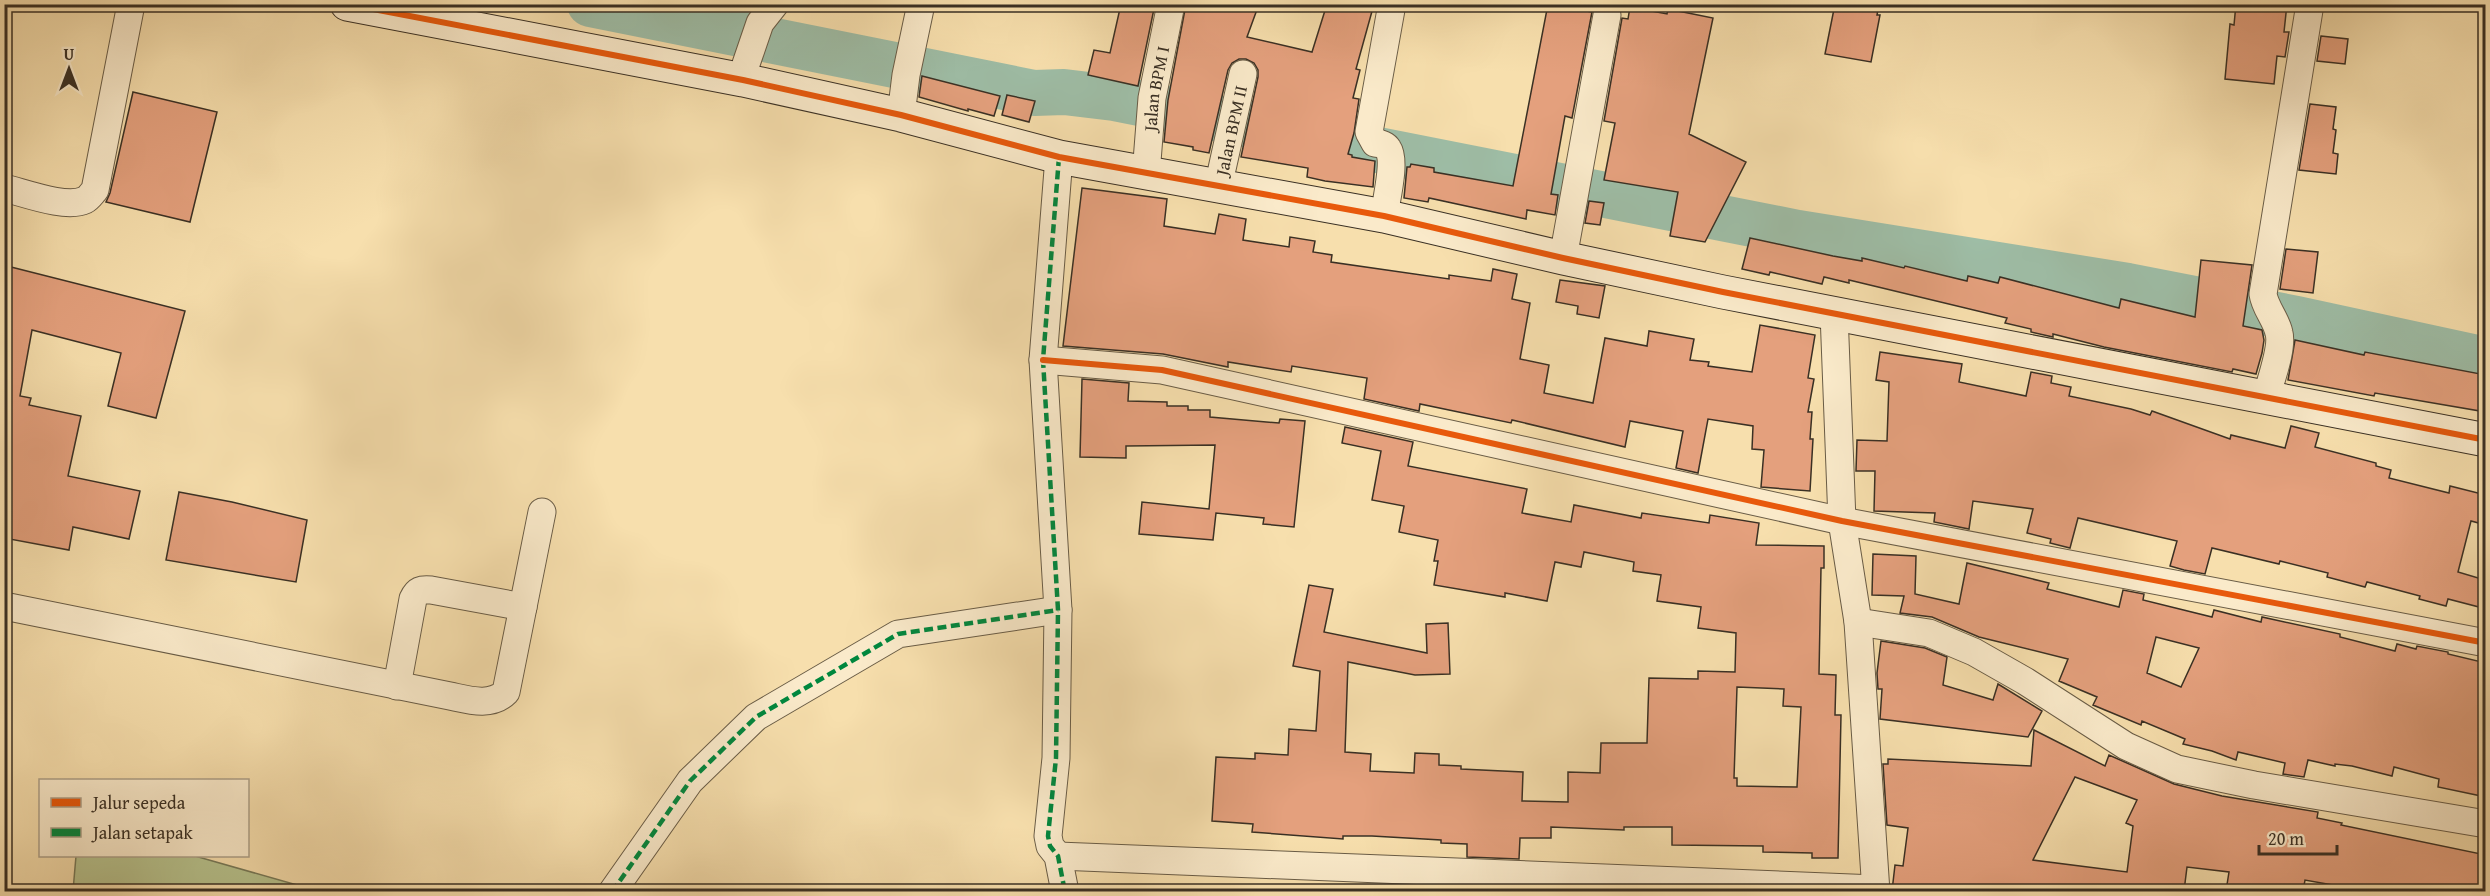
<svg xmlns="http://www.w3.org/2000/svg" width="2490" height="896" font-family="'Gentium Book Plus',serif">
	<rect width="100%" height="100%" fill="#f7dfad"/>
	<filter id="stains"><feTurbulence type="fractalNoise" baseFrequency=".00333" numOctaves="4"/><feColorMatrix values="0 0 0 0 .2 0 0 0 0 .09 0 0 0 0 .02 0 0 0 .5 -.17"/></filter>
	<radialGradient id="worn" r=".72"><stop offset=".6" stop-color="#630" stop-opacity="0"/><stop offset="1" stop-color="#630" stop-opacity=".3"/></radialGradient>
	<!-- green -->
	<path fill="#b7c38e" stroke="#787a59" stroke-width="1.5" d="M76 856H195L318 891H73Z"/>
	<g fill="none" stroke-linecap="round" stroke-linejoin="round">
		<!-- river -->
		<path stroke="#9ebda6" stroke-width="46" d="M590 4 1034 93 1064 92 1114 98 1798 233 2128 286 2297 319 2486 360"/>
	</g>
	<!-- building -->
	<path fill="#e4a07d" stroke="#3a3024" stroke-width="1.5" fill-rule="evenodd" d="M1121 4H1155L1138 86 1088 75 1094 50 1110 53Z
		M1186 4H1259L1247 37 1312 52 1327 4H1374L1356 69 1360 70 1353 98 1359 99 1354 133 1348 154 1352 155V157L1375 161 1373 187 1325 181 1307 177 1308 168 1241 157 1258 77V70L1254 63 1246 59H1239L1232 63 1228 70 1209 153 1193 150V147L1164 142 1168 100Z
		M1548 4 1592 12 1572 118 1565 116 1551 194 1558 195 1555 215 1527 210 1526 219 1429 198 1428 202 1404 198 1407 167H1410L1411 164 1434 168V172L1513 186Z
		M1835 4H1879L1877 15H1880L1871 62 1825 54Z
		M2236 4H2287L2284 32H2289L2285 57 2277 56 2274 84 2225 79 2230 24 2234 25Z
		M1630 7 1667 14 1668 9 1713 18 1689 134 1746 162 1705 242 1670 236 1678 192 1604 180 1615 123 1604 121 1622 18 1628 19Z
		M2321 36 2348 39 2345 64 2317 61Z
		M922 76 1000 96 994 116 968 109V111L919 97Z
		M133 92 217 112 190 222 106 202 110 193Z
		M1007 95 1035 101 1029 122 1002 115Z
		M2310 104 2336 107 2333 129 2336 130 2333 153 2338 154 2336 174 2299 170Z
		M1082 188 1167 199 1164 226 1215 234 1219 214 1246 219 1243 240 1289 247 1290 237 1315 241 1313 252 1332 255 1331 262 1449 279V275L1491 281 1493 269 1517 274 1512 299 1530 303 1520 359 1549 365 1544 393 1593 403 1605 338 1647 346 1649 331 1694 339 1690 360 1709 362 1708 366 1752 372 1760 325 1815 335 1808 378 1814 379 1808 412H1812L1810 439H1813L1810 491 1761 487 1764 450 1752 449 1753 426 1708 419 1698 473 1676 468 1683 431 1630 421 1625 447 1512 420 1511 423 1420 404 1419 411 1364 399 1367 378 1292 366 1291 372 1228 362V367L1163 354 1063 346Z
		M1589 201 1604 203 1600 225 1585 223Z
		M1750 238 1833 256 1862 261V258L1904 268 1905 266 1967 281 1968 276 1998 283 2000 277 2119 308 2121 299 2195 317 2201 260 2252 265 2243 326 2262 330 2264 340 2262 353 2256 374 2233 369 2232 372 2104 347 2053 334V337L2031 332V329L2005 323 2007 318 1849 280V283L1824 277 1822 284 1770 272 1769 275 1742 269Z
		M2286 249 2318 252 2313 293 2280 289Z
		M11 267 185 311 156 418 108 406 121 353 32 330 20 396 31 398 29 405 81 416 68 476 140 491 129 539 73 527 69 550 4 538V294Z
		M1560 280 1605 286 1599 318 1577 314 1578 306 1556 302Z
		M2295 340 2364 355 2365 352 2486 375V412L2375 393 2374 396 2288 380Z
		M1880 352 1962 364 1959 382 2026 396 2031 372 2052 376 2051 383 2071 387 2069 396 2131 409 2150 415 2152 411 2230 439 2231 435 2285 448 2291 426 2319 433 2315 447 2376 463V466L2391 470 2389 478 2449 493 2450 486 2486 495V525L2471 521 2458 572 2485 580 2479 607 2448 599 2446 606 2419 599 2420 596 2367 582 2365 587 2327 577 2328 573 2280 561 2279 564 2212 548 2205 574 2184 570 2170 566 2177 541 2078 518 2070 548 2050 543 2051 539 2027 533 2033 509 1973 501 1969 529 1934 522 1935 513 1874 511 1875 471H1856L1857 440 1887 441 1889 382 1876 380Z
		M1082 379 1129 383 1128 401 1167 402V406H1188V410H1210V417L1279 423 1280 419 1305 421 1294 527 1263 524 1264 518 1216 513 1213 540 1139 534 1142 502 1209 509 1215 445 1126 446V458L1080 457Z
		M1345 427 1413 442 1408 466 1527 489 1522 513 1571 522 1574 505 1641 518 1642 513 1709 523 1710 515 1759 523 1756 545 1824 546V568H1821L1819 674 1836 675 1835 715H1841L1838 858H1812V853L1763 852V846L1672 845V827H1624V830L1551 827V838H1520L1519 859 1467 857V844L1441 843V840L1372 836H1343V839L1252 832 1253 824 1212 821 1216 757 1255 759V753L1288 755 1289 729 1316 731 1320 671 1293 666 1309 585 1333 589 1324 632 1427 653 1426 624 1448 623 1450 674 1415 675 1348 662 1345 752 1371 754 1370 771 1414 773 1415 753 1439 754V765L1461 766V769L1523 772 1522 801 1568 802V772L1600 773 1601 743H1647L1649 678 1698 679V671L1735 672 1736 633 1698 628 1701 607 1657 601 1661 575 1633 571 1634 562 1584 552 1581 567 1555 562 1547 601 1505 593V597L1434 585 1438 561H1434L1438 540 1399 532 1404 506 1372 500 1381 451 1342 443ZM1737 687 1784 689 1783 706 1801 707 1797 787 1737 786V778H1734Z
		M179 492 232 502 307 520 296 582 166 560Z
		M1873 554 1916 556 1915 594 1959 604 1967 563 2049 583 2047 589 2119 607 2123 590 2144 594 2143 600 2212 617 2214 610 2261 622 2262 617 2340 634V637L2395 651 2397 644 2416 649 2417 646 2448 652V654L2486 663V797L2438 787 2439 779 2394 767 2392 776 2352 766 2335 764V766L2308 760 2304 777 2283 774 2285 763 2238 752 2236 760 2212 751 2183 744 2185 739 2142 721 2141 725 2093 705 2097 697 2059 681 2068 659 1979 637 1932 617 1900 613 1904 596 1872 595ZM2156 637 2199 648 2181 687 2147 673Z
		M1881 641 1925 648 1947 657 1943 685 1993 700 1998 684 2042 711 2028 737 1880 719 1882 689H1878L1877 673Z
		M2034 730 2105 766 2109 755 2174 784 2222 796 2318 812 2317 818 2342 823 2341 825 2486 855 2483 891H2386L2350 885V888L2305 880 2303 891H2226L2229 872 2187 867 2184 891H1892L1895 865 1903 866 1908 828 1887 825 1883 764H1888V759L2031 766ZM2075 777 2137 800 2126 823 2133 826 2127 872 2033 860Z
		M1465 888 1504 890V891H1465Z"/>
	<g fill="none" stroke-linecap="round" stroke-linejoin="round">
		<defs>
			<g id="street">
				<path d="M456 25 460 4"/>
				<path d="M743 80 746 64 760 23 775 4"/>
				<path d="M901 115 906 75 921 4"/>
				<path d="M1059 157 1043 360 1058 610 1056 758 1048 836 1050 846 1058 856 1065 892"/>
				<path id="s1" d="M1146 174 1152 98 1171 4"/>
				<path id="s2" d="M1218 187 1243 74"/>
				<path d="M4 188C25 193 66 209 85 200 89 198 92 193 95 190L131 4"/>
				<path d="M1384 216C1386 201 1396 161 1388 149 1385 144 1380 144 1375 143L1369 132 1392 4"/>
				<path d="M1563 258 1607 15"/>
				<path d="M1834 313 1842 521 1858 622 1876 892"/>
				<path d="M1043 360 1162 370 1842 521 2486 643"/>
				<path d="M2266 398C2270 382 2283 348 2279 333 2276 319 2265 308 2263 294L2310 4"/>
				<path d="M4 606 450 696C469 700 491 707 506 692L542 512"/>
				<path d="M1858 622 1929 633 1974 652 2025 681 2126 746 2177 769 2254 785 2486 824"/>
				<path d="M397 686 413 599C417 590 421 589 431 590L523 607"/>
				<path d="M1058 856 1876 889"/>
				<path d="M612 892 690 781 756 717 898 634 1058 610"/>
			</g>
			<path id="secondary" d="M347 4 743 80 901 115 1059 157 1384 216 1563 258 1723 292 2486 440"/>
		</defs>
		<!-- street casing -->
		<use href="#street" stroke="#695c46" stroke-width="29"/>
		<!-- secondary casing -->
		<use href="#secondary" stroke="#3a3024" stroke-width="35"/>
		<!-- street -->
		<use href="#street" stroke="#faeaca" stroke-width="27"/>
		<!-- secondary -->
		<use href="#secondary" stroke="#faeaca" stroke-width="33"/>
		<!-- quiet -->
		<path stroke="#00873e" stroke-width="4.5" stroke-dasharray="9 4.5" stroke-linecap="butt" d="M1059 157 1043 360 1058 610 1056 758 1048 836 1050 846 1058 856 1065 892
			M612 892 690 781 756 717 898 634 1058 610"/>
		<defs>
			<path id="cycleway" d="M347 4 743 80 901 115 1059 157 1384 216 1563 258 1723 292 2486 440
				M1043 360 1162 370 1842 521 2486 643"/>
		</defs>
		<!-- cycleway casing -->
		<use href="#cycleway" stroke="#faeaca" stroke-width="10"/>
		<!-- cycleway -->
		<use href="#cycleway" stroke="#e8590c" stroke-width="6"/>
	</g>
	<g text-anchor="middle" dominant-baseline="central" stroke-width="5" stroke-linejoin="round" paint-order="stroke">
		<!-- street labels -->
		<g font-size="18" fill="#3a3024" stroke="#faeaca">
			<text stroke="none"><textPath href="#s1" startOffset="86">Jalan BPM I</textPath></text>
			<text stroke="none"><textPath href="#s2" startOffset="58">Jalan BPM II</textPath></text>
		</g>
	</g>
	<!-- margin -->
	<rect width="2490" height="896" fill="none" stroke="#f7dfad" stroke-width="24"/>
	<rect x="6" y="6" width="2478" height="884" fill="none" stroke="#3a3024" stroke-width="3"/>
	<rect x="12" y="12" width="2466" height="872" fill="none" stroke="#3a3024" stroke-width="1.5"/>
	<!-- legend -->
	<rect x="39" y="779" width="210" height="78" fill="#faeaca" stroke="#ada088" stroke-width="1.5"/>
	<rect x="51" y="798" width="30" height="9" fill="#e8590c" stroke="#ada088" stroke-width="1.5"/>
	<text x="93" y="809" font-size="18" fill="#3a3024">Jalur sepeda</text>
	<rect x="51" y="828" width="30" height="9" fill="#00873e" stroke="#ada088" stroke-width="1.5"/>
	<text x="93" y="839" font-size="18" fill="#3a3024">Jalan setapak</text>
	<!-- north arrow -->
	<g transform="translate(69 69)" stroke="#faeaca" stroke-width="4.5" paint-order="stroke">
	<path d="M0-4.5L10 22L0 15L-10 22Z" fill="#3a3024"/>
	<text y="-9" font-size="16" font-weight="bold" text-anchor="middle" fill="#3a3024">U</text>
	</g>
	<!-- scale -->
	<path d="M2259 845v9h78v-9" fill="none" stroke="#3a3024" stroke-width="3"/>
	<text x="2268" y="845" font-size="18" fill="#3a3024" stroke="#faeaca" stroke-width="4.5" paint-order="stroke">20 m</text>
	<rect width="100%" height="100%" filter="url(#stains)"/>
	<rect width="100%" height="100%" fill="url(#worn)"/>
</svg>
